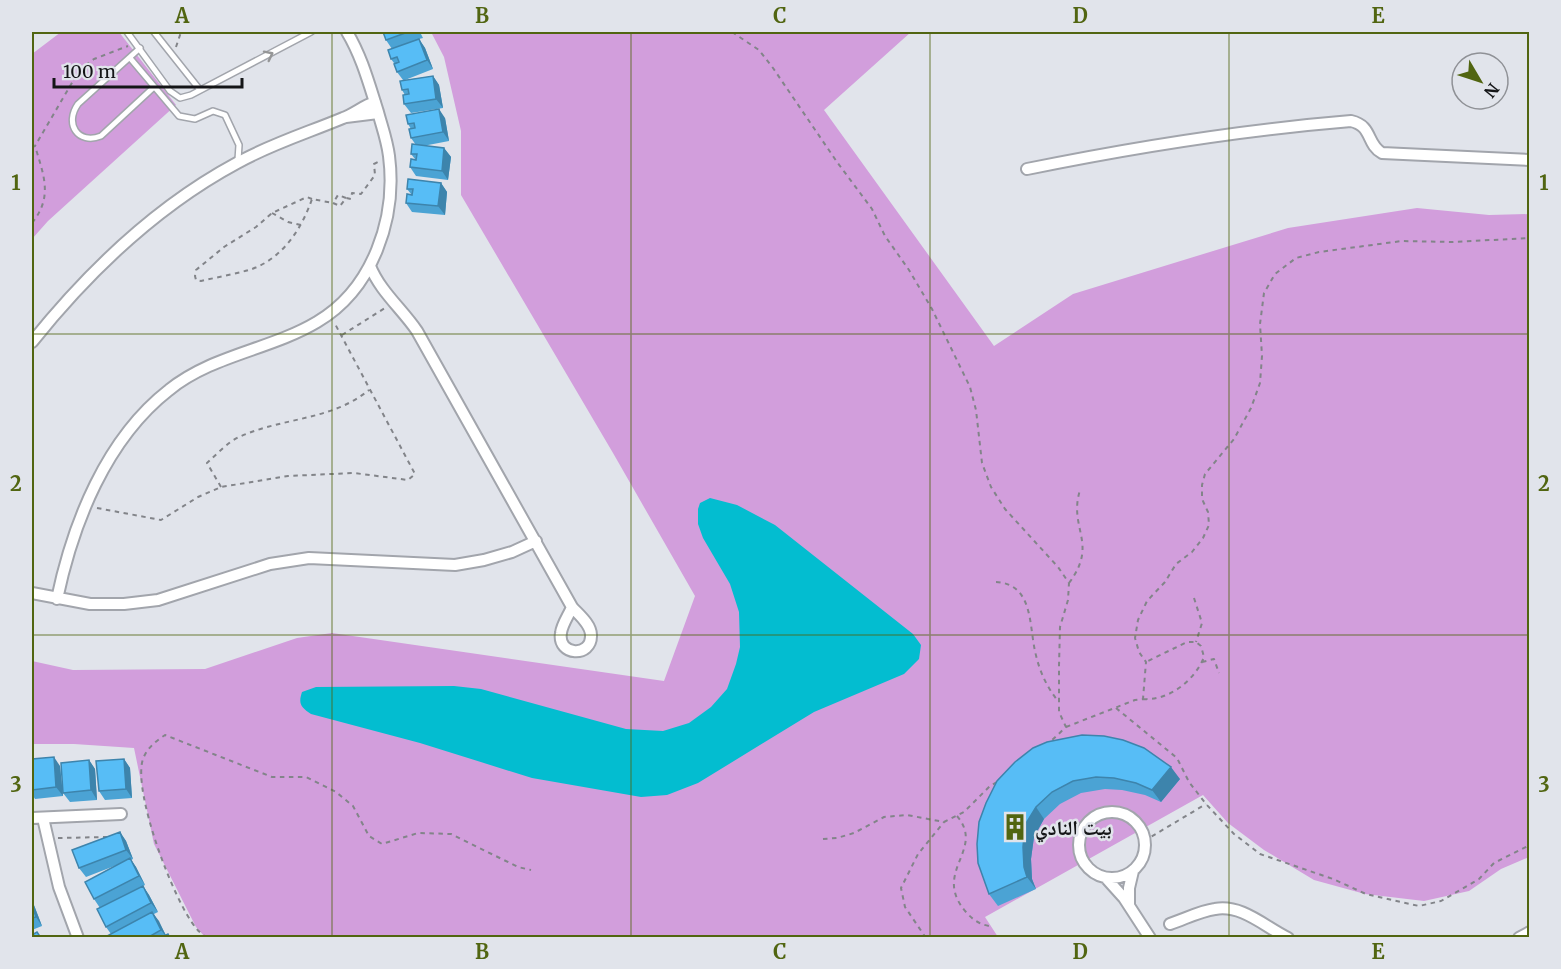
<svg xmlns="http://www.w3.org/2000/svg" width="1561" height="969" font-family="Merriweather,'Noto Naskh Arabic',serif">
	<rect width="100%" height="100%" fill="#e1e4eb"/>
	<!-- green -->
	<path fill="#d29edc" d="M61 32H119L176 105 48 221 32 239V54Z
		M431 32H911L824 110 994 346 1073 294 1288 228 1417 208 1489 215 1529 214V857L1501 869 1469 891 1424 901 1365 894 1314 880 1264 850 1228 823 1203 795 985 917 998 937H205L196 927 154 844 134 748 74 744H32V661L73 670 205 669 297 638 332 633 664 681 695 596 613 453 461 195V131L444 57Z"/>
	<!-- water -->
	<path fill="#03bdd0" d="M710 498 737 505 775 525 913 634 921 645 919 659 904 674 814 712 698 783 667 795 641 797 532 778 420 743 311 714C301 707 298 704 302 692L316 687 454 686 481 689 626 729 663 731 689 723 711 707 727 689 736 664 740 647 739 612 730 584 703 538 698 524V509L700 503Z"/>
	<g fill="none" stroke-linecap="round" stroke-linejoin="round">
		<defs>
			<path id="lane" d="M127 32 170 91 180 98 191 95 311 32
				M154 32 200 90
				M140 48 78 104C64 124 78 145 101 136L154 87
				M130 58 179 116 195 119 213 111 225 115 239 145 238 160"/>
			<path id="street" d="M346 117 378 113
				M1027 169C1135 147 1242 130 1351 121 1373 126 1366 144 1382 153L1530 160
				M370 266C380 291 402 309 417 331L572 607
				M32 342C89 271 157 206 237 163 271 144 307 133 343 118 354 114 363 106 375 102
				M32 593 90 604H124L158 600 270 564 309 558 455 565 484 560 512 552 536 541
				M57 599C73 523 106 439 169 390 212 355 270 350 317 322 373 289 397 218 389 156 387 140 382 127 378 112 369 84 362 57 347 32
				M572 607C578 614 591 624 591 635 592 658 557 656 561 633 562 624 569 615 572 607Z
				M1079 845a33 33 0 1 1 66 0a33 33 0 1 1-66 0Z
				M32 818 121 814
				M43 818 59 887 78 938
				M1106 878 1124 898 1150 938
				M1129 905V888L1133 871
				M1170 924C1185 919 1200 911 1215 909 1242 904 1265 927 1288 938
				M1519 938 1530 932"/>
		</defs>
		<!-- lane casing -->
		<use href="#lane" stroke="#a2a5ac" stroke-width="8"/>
		<!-- street casing -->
		<use href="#street" stroke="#a2a5ac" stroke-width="14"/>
		<!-- path -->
		<path stroke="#828489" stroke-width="2" stroke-dasharray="4.5 4.5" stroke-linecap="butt" d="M732 32 759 50 773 68 837 162 872 209 885 236 909 270 932 309 970 387 976 410 982 463 991 487 1005 509 1058 567 1069 583 1068 600 1060 627 1059 666V712L1066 727 1049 743
			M176 47 181 32
			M32 147 35 146 80 69 94 59 128 46
			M346 198 338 195 333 203 340 206 346 198 351 199 352 193 361 194 375 175 374 164 378 162
			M312 199 307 197 272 213 256 227 224 247 196 270 195 276 196 280 201 281C218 277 236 274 252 269 283 258 302 228 312 199L333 203
			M272 213 288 222 301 225
			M32 223C53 197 44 176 35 146
			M342 335 385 308
			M221 487 207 463C217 454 228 442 239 437 283 417 331 421 369 390
			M97 508 161 520 198 497 221 487 288 476 354 473 408 480 415 474 334 322
			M996 582C1033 584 1029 624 1035 651 1039 670 1046 686 1058 701
			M1069 583C1099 543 1068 529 1080 490
			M1194 598 1202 623 1196 642
			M1202 662 1214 659 1219 673
			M1143 699C1169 701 1195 680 1204 657L1201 646 1196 642H1187L1146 662
			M1116 708 1177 758 1189 782 1206 804 1234 834 1260 854 1333 879 1366 894 1419 906 1441 901 1479 879 1494 863 1530 845
			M1066 727 1135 700 1143 699 1146 662 1139 652 1135 638 1138 620 1147 601 1165 582 1176 564 1192 552 1203 538 1209 525 1208 512 1202 499V485L1205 474 1234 439 1251 408 1260 383 1262 356 1260 324 1264 293 1275 274 1296 258 1319 252 1402 241 1453 242 1530 238
			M957 816C986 850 931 872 966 912 973 920 979 924 989 926
			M58 838 107 837
			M823 839 837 838 854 833 884 817 907 815 944 822 964 812 990 786 997 782
			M1144 841 1206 804
			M207 938C203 935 199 932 196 928 174 902 132 791 143 759 147 748 156 741 165 735L272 777H306L336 792 353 806 369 836 382 844 418 833 451 834 518 867 531 870
			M926 938 905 907 901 888 918 854 944 822"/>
		<!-- lane -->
		<use href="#lane" stroke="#fff" stroke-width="5"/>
		<!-- street -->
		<use href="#street" stroke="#fff" stroke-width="10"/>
	</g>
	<!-- wall -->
	<path fill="#4ba3d4" d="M383 32H420L423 38 419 39 425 48 433 69 405 80 433 76 439 85 443 108 411 113 404 104 405 95 402 90 403 80 397 72 394 63 391 59 392 49 386 40Z
		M445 118 449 141 423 146 444 148 451 157 448 180 416 176 410 167 415 159 411 154 416 145 411 138V129L408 124Z
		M441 183 447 192 445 215 412 212 406 203 411 194 407 189Z
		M32 759 60 766 63 796 35 799 32 794Z
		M124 759 130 768 132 798 105 800 99 791Z
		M89 760 95 769 97 800 70 802 63 793Z
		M1015 762 1180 779 1161 802 1145 795 1122 790 1105 789 1081 793 1060 804 1044 819 1034 837 1031 859 1032 879 1036 889 998 906 989 894Z
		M120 832 126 841 133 859 131 860 136 867 145 885 143 886 149 895 158 912 154 914 166 935 170 938H108L111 934 106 927 100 908 94 899 117 865 86 877 79 868Z
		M32 900 42 926 32 930Z"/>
	<!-- shaded-wall -->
	<path fill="#3d84ac" d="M419 39 425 48 433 69 427 60Z
		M433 76 439 85 443 108 436 99Z
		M439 109 445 118 449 141 443 132Z
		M444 148 451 157 448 180 442 171Z
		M441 183 447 192 445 215 438 206Z
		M54 757 60 766 63 796 56 787Z
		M124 759 130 768 132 798 126 789Z
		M89 760 95 769 97 800 91 790Z
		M1171 767 1180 779 1161 802 1152 790Z
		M1036 807 1044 819 1034 837 1031 859 1032 879 1036 889 1027 877 1024 867 1023 847 1025 825Z
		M120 832 126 841 133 859 126 850Z
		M130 858 136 867 145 885 139 876Z
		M143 886 149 895 158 912 151 903Z
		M32 900 42 926 36 917 32 906Z
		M152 912 159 921 167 938 161 930Z"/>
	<!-- building -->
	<path fill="#57bdf6" stroke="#3d84ac" stroke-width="1.5" d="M383 32H408L386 40Z
		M419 39 427 60 397 72 394 64 399 62 397 57 391 59 388 50Z
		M433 76 436 99 404 104 403 95 409 94 408 89 402 90 400 81Z
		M439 109 443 132 411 138 409 129 415 128 414 123 408 124 406 115Z
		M412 144 444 148 442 171 410 167 411 159 416 160 417 154H411Z
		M408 179 441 183 438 206 406 203 407 194 412 195 413 189H407Z
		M1082 735 1104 736 1123 740 1144 748 1171 767 1152 790 1136 783 1114 778 1096 777 1073 781 1052 792 1036 807 1025 825 1023 847 1024 867 1027 877 989 894 978 863 977 844 979 822 986 803 997 781 1015 762 1033 748 1047 742Z
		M54 757 56 787 32 790V759Z
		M124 759 126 789 99 791 96 761Z
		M89 760 91 790 63 793 61 763Z
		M120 832 126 850 79 868 72 850Z
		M130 858 139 876 94 899 85 882Z
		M143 886 151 903 106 927 97 909Z
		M32 906 36 917 32 918Z
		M152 912 161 930 147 938H108L107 936Z
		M37 932 41 938H32V935Z
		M168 934 170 938H160Z"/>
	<!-- one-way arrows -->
	<defs><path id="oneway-chevron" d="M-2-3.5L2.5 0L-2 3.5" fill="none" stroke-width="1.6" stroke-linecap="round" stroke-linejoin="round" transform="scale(1.5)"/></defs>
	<use stroke="#959697" href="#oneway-chevron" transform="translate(269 55) rotate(-27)"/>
	<!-- grid -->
	<path fill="none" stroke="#516511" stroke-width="1.5" stroke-opacity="0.55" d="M332 32V938M631 32V938M930 32V938M1229 32V938M32 334H1530M32 635H1530"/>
	<!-- icons -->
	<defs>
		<symbol id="building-bare" viewBox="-9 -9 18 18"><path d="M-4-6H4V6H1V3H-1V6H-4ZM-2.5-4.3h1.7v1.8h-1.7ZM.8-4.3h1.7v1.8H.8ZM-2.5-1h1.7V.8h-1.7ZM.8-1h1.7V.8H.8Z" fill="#516511" stroke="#e1e4eb" stroke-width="2.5" paint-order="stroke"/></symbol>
	</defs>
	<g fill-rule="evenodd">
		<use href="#building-bare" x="996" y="808" width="38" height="38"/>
	</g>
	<g text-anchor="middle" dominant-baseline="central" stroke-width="5" stroke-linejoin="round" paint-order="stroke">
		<!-- poi labels -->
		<g font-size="20" font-weight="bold" fill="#141517" stroke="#e1e4eb" text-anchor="start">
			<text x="1035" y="827">بيت النادي</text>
		</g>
	</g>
	<!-- border -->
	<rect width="1561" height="969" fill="none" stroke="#e1e4eb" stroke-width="66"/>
	<!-- north arrow -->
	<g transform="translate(1480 81) rotate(129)"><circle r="28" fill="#e1e4eb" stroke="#8f9196" stroke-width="1.5"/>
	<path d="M0-4.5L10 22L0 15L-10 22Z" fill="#516511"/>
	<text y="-9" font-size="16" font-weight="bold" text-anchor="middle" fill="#141517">N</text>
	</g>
	<!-- scale -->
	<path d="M54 78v9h188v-9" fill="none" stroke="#141517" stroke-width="3"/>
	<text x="63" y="78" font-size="18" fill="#141517" stroke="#e1e4eb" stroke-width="4.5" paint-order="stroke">100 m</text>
	<rect x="33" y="33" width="1495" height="903" fill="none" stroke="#516511" stroke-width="2"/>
	<g font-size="20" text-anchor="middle" font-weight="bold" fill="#516511">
		<text x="182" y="23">A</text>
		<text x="482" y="23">B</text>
		<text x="780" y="23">C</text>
		<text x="1080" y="23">D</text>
		<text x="1378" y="23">E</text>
		<text x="16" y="190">1</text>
		<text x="1544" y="190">1</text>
		<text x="16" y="491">2</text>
		<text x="1544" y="491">2</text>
		<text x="16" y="792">3</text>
		<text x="1544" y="792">3</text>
		<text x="182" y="959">A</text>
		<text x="482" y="959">B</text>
		<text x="780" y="959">C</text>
		<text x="1080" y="959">D</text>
		<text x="1378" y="959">E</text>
	</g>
</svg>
